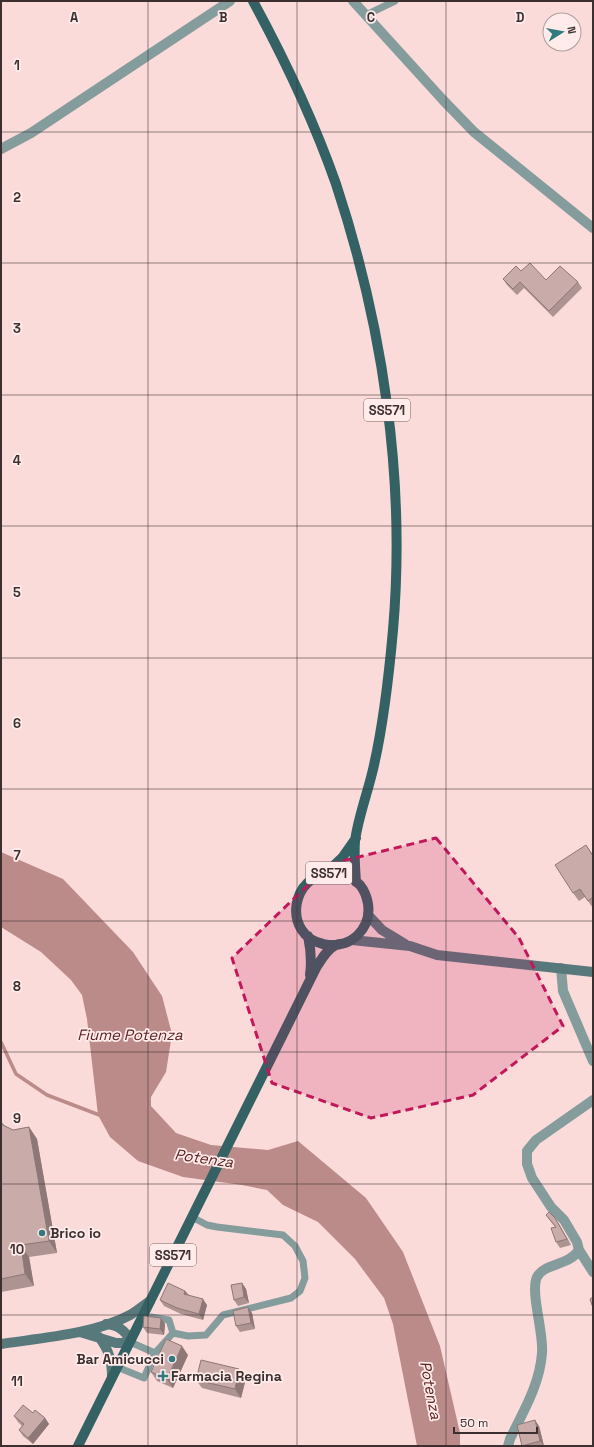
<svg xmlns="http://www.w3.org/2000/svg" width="594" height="1447" font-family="'Space Grotesk',sans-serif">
	<rect width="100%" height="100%" fill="#fadbd9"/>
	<!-- water -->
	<path fill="#bb8b89" d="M1 852 63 879 133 952 162 996 172 1034 166 1072 151 1097V1106L176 1133 211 1145 268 1150 298 1141 366 1198 403 1252 440 1346 460 1433V1446H417L393 1324 384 1298 355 1259 318 1222 283 1205 267 1190 242 1185 183 1177 138 1161 110 1137 98 1115 87 1019 82 995 71 980 41 952 1 927Z"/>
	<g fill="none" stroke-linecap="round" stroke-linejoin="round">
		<!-- stream -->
		<path stroke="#bb8b89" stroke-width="3.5" d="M1 1042 16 1074 47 1095 102 1116"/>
		<!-- service -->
		<path stroke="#859c9d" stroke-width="7" d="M366 15 395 1
			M151 1317 169 1320 173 1333
			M155 1353 173 1333 188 1336 206 1335 223 1315 291 1298 300 1291 305 1278 303 1261 295 1246 283 1235 217 1227 207 1225 192 1217
			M117 1367 144 1378 155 1353 130 1342"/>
		<!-- minor -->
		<path stroke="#859c9d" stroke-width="10" d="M353 1 443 100 474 132 593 228
			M1 149 31 133 230 1
			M561 968 563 991 593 1061
			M593 1100 536 1140 527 1151V1164L532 1178 551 1207 564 1220 577 1242 579 1250 593 1272
			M508 1446 510 1439C523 1412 540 1384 542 1353 544 1333 530 1292 537 1277 544 1263 569 1266 579 1250"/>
		<!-- secondary -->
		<path stroke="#57797c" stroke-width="10" d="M368 915 382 930 405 944
			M352 940 410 946 437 955 593 972
			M80 1332 116 1343H122L131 1340C124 1330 118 1325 106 1324
			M99 1337C109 1350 112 1361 112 1377
			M1 1344C41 1338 95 1334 130 1315 137 1311 144 1305 150 1301"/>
		<!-- primary -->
		<path stroke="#346164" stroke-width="10" d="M253 1C285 60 314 121 336 184 383 326 406 480 393 630 389 675 384 721 374 765 369 789 358 817 355 841 354 855 355 868 356 882
			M326 873 342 858 356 838
			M308 936C311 950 312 961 310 975
			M78 1446 316 968C321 960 327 949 336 945 339 944 342 944 345 943 354 940 362 932 366 923 371 911 368 895 360 885 353 878 344 873 333 873 290 873 282 935 323 944 327 945 331 945 335 945"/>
	</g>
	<!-- wall -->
	<path fill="#ad9392" d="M521 271 546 280 578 282 582 288 553 317 524 288 517 295 507 285 503 279Z
		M586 845 593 855V908L585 897 579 901 573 893Z
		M1 1121 5 1126 13 1130 29 1127 37 1139 57 1253 29 1257 34 1286 1 1292Z
		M546 1215 555 1218 571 1245 560 1248 556 1242 555 1227Z
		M242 1283 246 1289 249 1303 238 1306 234 1300Z
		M185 1291 189 1295 207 1305 203 1320 181 1314 164 1306 160 1300Z
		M252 1313 255 1329 240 1332 236 1326Z
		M161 1318 165 1324 164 1335 147 1333 143 1327Z
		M188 1355 173 1388 157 1381 151 1372Z
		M246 1378 241 1398 202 1388 196 1380Z
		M33 1413 45 1418 49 1424 33 1444 23 1436 19 1430 22 1426 18 1422 14 1416Z
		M539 1426 544 1446H522Z"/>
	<!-- shaded-wall -->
	<path fill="#8d7877" d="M29 1127 37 1139 57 1253 49 1241Z
		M555 1218 559 1224 571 1245 567 1239Z
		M21 1245 29 1257 34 1286 25 1274Z
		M242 1283 246 1289 249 1303 244 1297Z
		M185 1291 190 1297 184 1294Z
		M203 1299 207 1305 203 1320 199 1314Z
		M248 1307 252 1313 255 1329 251 1323Z
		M161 1318 165 1324 164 1335 160 1329Z
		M182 1346 188 1355 173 1388 167 1379Z
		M239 1369 246 1378 241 1398 235 1389Z
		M45 1418 49 1424 33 1444 28 1438Z
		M535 1420 539 1426 544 1446 540 1441Z"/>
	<!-- building -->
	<path fill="#c9abaa" stroke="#8d7877" d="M530 263 546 280 560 266 578 282 549 311 520 282 513 289 503 279 516 266 521 271Z
		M586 845 593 856V897L588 901 580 889 573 893 555 865Z
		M1 1124 13 1130 29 1127 49 1241 21 1245 25 1274 1 1279Z
		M549 1212 555 1218 567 1239 556 1242 551 1228 556 1227 546 1215Z
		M168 1283 185 1291 184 1294 203 1299 199 1314 177 1308 160 1300Z
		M242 1283 244 1297 234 1300 231 1285Z
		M593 1297V1308L590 1299Z
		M248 1307 251 1323 236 1326 233 1311Z
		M144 1316 161 1318 160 1329 143 1327Z
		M166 1339 182 1346 167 1379 151 1372Z
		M201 1360 239 1369 235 1389 196 1380Z
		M23 1405 33 1413 35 1410 45 1418 28 1438 19 1430 24 1424 14 1416Z
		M535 1420 540 1441 522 1446 517 1425Z"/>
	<!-- marked area -->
	<path fill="#c2185b" fill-opacity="0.2" stroke="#c2185b" stroke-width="3" stroke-dasharray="8 5" stroke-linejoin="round" d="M436 838 519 938 563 1026 473 1095 371 1118 272 1083 232 958 330 864Z"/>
	<!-- grid -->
	<path fill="none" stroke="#3b302f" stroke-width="1" stroke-opacity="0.55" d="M148 1V1446M297 1V1446M446 1V1446M1 132H593M1 263H593M1 395H593M1 526H593M1 658H593M1 789H593M1 921H593M1 1052H593M1 1184H593M1 1315H593"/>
	<!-- markers -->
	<g fill="#317a7f" stroke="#feebea" stroke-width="1.5">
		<circle cx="42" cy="1233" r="4"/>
		<circle cx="172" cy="1359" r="4"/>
		<path d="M161 1370h4v4h4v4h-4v4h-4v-4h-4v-4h4z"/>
	</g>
	<g text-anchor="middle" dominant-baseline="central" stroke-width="3.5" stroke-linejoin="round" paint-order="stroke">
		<!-- shield labels -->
		<g fill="#feebea" stroke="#766867" stroke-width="1">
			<rect x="364" y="399" width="46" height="22" rx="3"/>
			<rect x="306" y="862" width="46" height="22" rx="3"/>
			<rect x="150" y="1244" width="46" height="22" rx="3"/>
		</g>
		<g font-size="13" font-weight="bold" fill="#3b302f">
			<text x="387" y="410">SS571</text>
			<text x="329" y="873">SS571</text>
			<text x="173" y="1255">SS571</text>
		</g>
		<!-- poi labels -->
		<g font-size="14" font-weight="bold" fill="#3b302f" stroke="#feebea" text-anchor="start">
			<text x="50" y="1233">Brico io</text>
			<text x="164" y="1359" text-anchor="end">Bar Amicucci</text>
			<text x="171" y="1376">Farmacia Regina</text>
		</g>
		<!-- water labels -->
		<g font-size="15" font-style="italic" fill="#5d2122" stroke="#feebea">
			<text x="130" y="1034">Fiume Potenza</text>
			<text transform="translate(204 1158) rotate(8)">Potenza</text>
			<text transform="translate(431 1390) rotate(79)">Potenza</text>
		</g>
	</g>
	<g font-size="13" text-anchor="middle" font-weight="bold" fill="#3b302f" stroke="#feebea" stroke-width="3.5" stroke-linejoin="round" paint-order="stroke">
		<text x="74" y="22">A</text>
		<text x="223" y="22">B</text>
		<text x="371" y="22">C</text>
		<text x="520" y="22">D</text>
		<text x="17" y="70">1</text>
		<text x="17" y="202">2</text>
		<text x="17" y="333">3</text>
		<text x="17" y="465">4</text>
		<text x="17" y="597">5</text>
		<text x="17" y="728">6</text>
		<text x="17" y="860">7</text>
		<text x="17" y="991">8</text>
		<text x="17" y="1123">9</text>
		<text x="17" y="1254">10</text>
		<text x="17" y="1386">11</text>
	</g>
	<!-- border -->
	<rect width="594" height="1447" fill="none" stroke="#3b302f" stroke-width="4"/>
	<!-- north arrow -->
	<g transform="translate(562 32) rotate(79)"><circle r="19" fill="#feebea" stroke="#b0a09f"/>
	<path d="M0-3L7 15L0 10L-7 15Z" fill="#317a7f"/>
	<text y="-6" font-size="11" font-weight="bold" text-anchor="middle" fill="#3b302f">N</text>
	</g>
	<!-- scale -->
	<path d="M454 1427v6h83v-6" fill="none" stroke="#3b302f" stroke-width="2"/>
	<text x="460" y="1427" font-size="12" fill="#3b302f" stroke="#feebea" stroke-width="3" paint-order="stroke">50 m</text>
</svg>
